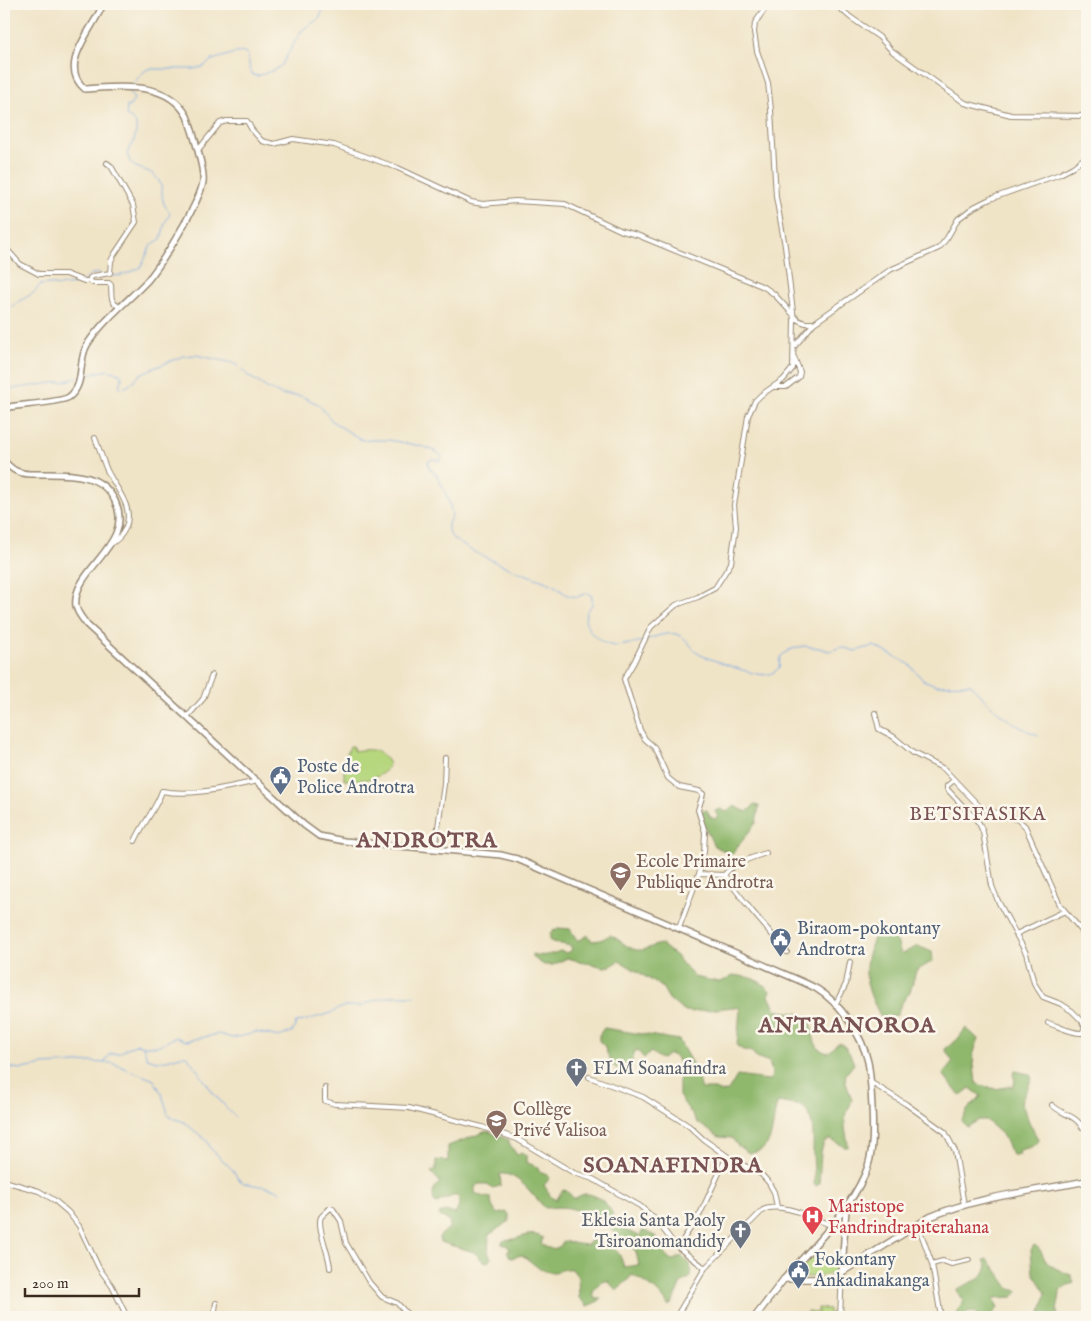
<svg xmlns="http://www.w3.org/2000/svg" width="1091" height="1321" font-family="'IM FELL English',serif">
	<rect width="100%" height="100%" fill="#fbf7ec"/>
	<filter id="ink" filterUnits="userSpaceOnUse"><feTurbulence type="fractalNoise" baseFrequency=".02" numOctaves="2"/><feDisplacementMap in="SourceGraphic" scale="10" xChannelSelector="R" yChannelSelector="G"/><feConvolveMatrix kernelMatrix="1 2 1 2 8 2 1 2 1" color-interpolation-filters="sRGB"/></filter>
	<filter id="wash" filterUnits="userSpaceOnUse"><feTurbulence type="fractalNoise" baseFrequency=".0096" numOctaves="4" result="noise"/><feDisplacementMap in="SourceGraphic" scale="20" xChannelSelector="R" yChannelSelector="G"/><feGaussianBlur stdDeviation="1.12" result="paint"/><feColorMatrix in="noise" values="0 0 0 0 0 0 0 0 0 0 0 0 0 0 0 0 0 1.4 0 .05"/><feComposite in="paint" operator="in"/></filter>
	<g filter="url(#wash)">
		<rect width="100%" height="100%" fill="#f0e4c7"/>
		<!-- green -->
		<path fill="#b6d77e" stroke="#78804e" d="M350 746H353L354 751C369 748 382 749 389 764 382 782 359 780 344 780V761Z
			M812 1251 838 1265 837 1271C825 1277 815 1277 802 1277L799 1267Z
			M818 1308 829 1309V1313H832V1317H806V1312L818 1313Z"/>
		<!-- forest -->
		<path fill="#90b86d" stroke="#667146" d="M755 804 759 806 756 823 732 854 714 846 703 823 699 812 707 810 710 817 715 819 718 816 715 811 721 809 726 812 734 806 747 812Z
			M875 926 881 927 886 935 897 941 901 954 918 946 932 952 933 961 916 971 910 992 901 1004 897 1015 882 1019C871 998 863 983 867 958 870 944 875 945 873 928Z
			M558 928 570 929 577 940H580L588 935 592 941 601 940 610 935C620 939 630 952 642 950 648 949 654 945 661 944L676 956 694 977 719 982 728 979 733 975C748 977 759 978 770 991L769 996 776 1010C785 1013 799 1011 807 1017 817 1025 807 1048 828 1053L837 1044 840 1043C848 1048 851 1056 854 1064L846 1074 845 1080 852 1100C850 1107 845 1113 845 1121 844 1130 848 1138 848 1147H845L830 1139 824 1142 821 1152 819 1184 817 1186 814 1184C815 1173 813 1163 813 1152 813 1135 815 1120 803 1106L778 1102C770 1120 778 1152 749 1153L738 1146 732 1138 719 1137 698 1123 679 1096V1063L676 1057 670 1054 662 1059 659 1058 651 1052 644 1058 637 1050 635 1051 630 1067 621 1071 611 1064 604 1045 599 1041V1035L604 1028 679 1040 692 1064 702 1089H715L721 1092 728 1091 737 1076 768 1080 771 1079 772 1072 769 1062 756 1057 752 1052 743 1050 737 1046 740 1008 733 1007 691 1012 682 1010 669 999 662 987 625 964 619 961 611 966 604 967 567 958 553 965H544L532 957V954C541 957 551 955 560 951L567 953 572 950 571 946 552 942 550 939V933Z
			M966 1028 978 1039 973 1056 976 1083C983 1086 993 1090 1001 1088 1007 1087 1007 1085 1013 1087L1015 1081 1013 1074 1015 1071 1029 1074 1032 1078 1021 1102 1030 1124 1039 1141 1031 1147 1020 1150 1019 1155H1012L1002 1134 986 1120H979L967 1127 961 1121 968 1109 981 1096 970 1088 960 1096 943 1074 953 1062 945 1049 957 1040Z
			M487 1131 509 1140V1143L517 1155 521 1152 526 1155V1162L537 1167 539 1171 547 1174 550 1178 544 1185 551 1197 556 1200 563 1190 567 1191 574 1199C577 1197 582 1194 585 1194 596 1193 612 1206 613 1217 614 1220 613 1222 612 1225L640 1236 643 1230 657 1237 658 1241 663 1242 667 1246 665 1255 669 1259 674 1260 681 1256C688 1262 693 1267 691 1277L681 1283 672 1304 668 1306C662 1293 645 1281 632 1275L626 1282 616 1290 608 1281H602L593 1291 594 1298H601L599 1301 587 1306 579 1298 578 1277 572 1269C562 1268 560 1272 553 1272 541 1273 531 1261 522 1255L511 1258 507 1252 510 1250 508 1246 502 1244V1242C506 1239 509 1240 514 1239 526 1236 532 1231 543 1238L541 1244C549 1250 554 1250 562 1245L563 1241C572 1242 580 1246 589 1244L591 1240C610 1249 617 1242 624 1267L639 1265 636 1252 631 1245 619 1237 607 1224 589 1214 584 1217C577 1205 557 1207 545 1208 533 1196 518 1172 500 1174L501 1185 492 1189 488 1184H479L475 1187V1193L481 1196 491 1198 492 1206 497 1214 506 1212 509 1214V1221L489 1235 488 1252 491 1258 488 1262 483 1261 474 1252 440 1242 439 1237 450 1227 449 1221 440 1216 439 1213 446 1211 455 1214C459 1209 460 1202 458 1196H453L436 1203 434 1201C432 1192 433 1189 440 1182L431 1172 436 1169V1160L448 1161V1146Z
			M1034 1245C1042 1249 1042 1255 1046 1261 1052 1268 1064 1272 1071 1275L1074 1283 1066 1286 1060 1291C1060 1300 1057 1305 1057 1314L1059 1317H1042L1041 1312 1046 1293 1033 1273 1031 1250Z
			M987 1259 995 1268 1010 1289 1019 1291 1013 1297 994 1298 998 1308 992 1315 995 1317H978L976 1313 969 1311 963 1316 958 1317 957 1311 963 1303 962 1298 958 1294 957 1289 981 1278 987 1267 984 1260Z"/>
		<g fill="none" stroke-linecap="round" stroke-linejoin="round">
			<!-- stream -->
			<path stroke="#7ba9e4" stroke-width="1" d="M132 84C138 80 140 73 148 69H194L203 67 212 60 235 53 245 52 248 56 250 71 253 75 258 76 274 70 281 66 302 30 320 18 324 4
				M109 275C120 278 131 272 141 267L151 245 161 239 165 223 170 214C169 210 166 208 164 204 160 193 165 186 155 176 146 167 132 171 128 157 126 150 131 149 133 143 135 140 138 124 135 122 133 119 129 118 126 116L127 106H130L134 99 130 93 131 88
				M4 311 35 292 40 285 49 284 59 286 74 284 82 282 91 274 100 273
				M82 376 108 370 121 374 122 379 119 386 122 388 128 386 142 373 183 356 196 355 229 362 237 365 247 375 267 388 282 395 301 396 318 404 333 422 362 440H388L421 446 435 451 442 456 440 461 434 459 428 461 429 468 437 475 449 501 452 515 448 524V531L453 539 474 552 511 569 552 584 567 595 577 597 587 593 592 596V605C574 620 596 644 615 646 623 646 634 643 642 641
				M4 390 67 381 78 377
				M646 640C655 637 666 632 676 634 686 636 691 648 699 654 703 657 752 674 758 674 766 676 773 674 779 668L780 657 789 650 803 646 819 648 829 651 842 647 855 651 874 646 909 664 923 680 936 685 971 684C990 707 1010 725 1038 735
				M143 1046H157L176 1037 186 1041 219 1034 232 1038 247 1035 256 1032 279 1037 293 1031 296 1023 328 1014 345 1006H361L375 1000 393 996H414
				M105 1063H112L154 1080 162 1094 168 1114 173 1118 184 1122 207 1141 211 1149 233 1170 238 1179 244 1183 276 1189 280 1192
				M4 1067 22 1069 44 1065 92 1062 104 1063 110 1054 120 1053 127 1048 138 1044 143 1046 147 1058 157 1061H163L184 1055 188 1057 214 1094 235 1117"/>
		</g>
	</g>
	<g filter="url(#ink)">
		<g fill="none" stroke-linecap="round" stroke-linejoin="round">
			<defs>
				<path id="minor" d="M835 4 850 17 879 37 892 51 965 103 1011 115 1087 116
					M198 150 220 123 227 121H247L252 130 262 141 274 144 293 139 334 145 398 168 471 202 483 204 515 201 565 204 622 231 637 235 764 287 774 294 798 320 805 323H814
					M107 163 111 166 133 205 136 222 114 255 111 261 110 273 93 276 90 278V281L93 283H109L111 285C112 295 109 302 120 307
					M4 246 20 264 39 274H66L84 281H90
					M794 347 814 323 890 270 939 248 947 238 958 219 974 207 990 199 1060 174 1073 167 1087 156
					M775 387H786L799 377 800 372 794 357
					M95 438C99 448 102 458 106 468 114 487 136 507 125 529 121 537 117 541 109 545
					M875 713 879 729 894 737 913 753 944 769 981 808 1018 820 1025 826 1060 905 1081 930 1087 943
					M187 717 203 699 212 675
					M954 780 947 786V789L979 823 983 832 992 886 998 901 1026 953 1034 983 1043 997 1061 1004 1072 1011 1082 1021 1085 1028 1082 1033C1073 1034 1058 1026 1048 1023
					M135 841C143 823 156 809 162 791 192 797 228 787 258 781
					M435 849 444 784 445 758
					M699 874 704 852 705 832 698 810 703 794 699 791 679 787 668 778 654 747 645 739 640 730 624 679 634 662 651 627 676 605 698 597 715 588 731 563 736 527 734 505 748 416 755 401 761 395 783 380 793 368 794 320 785 246 776 197 771 110 768 83 757 51 754 32 755 23 764 10 765 4
					M724 875C734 863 751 858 766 853
					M679 928 699 874 724 875 752 911 787 952
					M1016 934 1065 911
					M835 1005 846 984 850 962
					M589 1077 643 1097 689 1126 703 1139 731 1159 761 1174 769 1183 774 1192 777 1207
					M870 1082 906 1104 945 1132 955 1151 964 1205
					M325 1088V1101L335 1104 409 1108 482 1127 517 1139 574 1173 593 1179 640 1206 657 1221 675 1245 705 1268
					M1052 1105C1061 1114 1077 1116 1082 1127L1087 1129
					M4 1181 39 1191 54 1200 68 1212 79 1226 99 1268 112 1286 127 1317
					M918 1225 932 1264 941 1317
					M682 1248 684 1238 700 1214 727 1156
					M932 1264 943 1261 951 1264 969 1260
					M330 1268C330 1256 316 1226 321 1217 323 1214 328 1211 330 1208L333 1209 341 1221 346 1243 369 1282 382 1297 397 1303 410 1317
					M214 1317 216 1303
					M676 1317 705 1268 763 1210C781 1201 812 1218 831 1225
					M840 1317 842 1272"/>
				<path id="tertiary" d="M4 409 10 407C20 405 63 402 69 397 86 384 77 362 87 345 101 322 128 301 147 281 161 265 200 202 203 182 205 170 192 129 187 116 167 80 120 87 85 89 56 65 94 29 103 4
					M4 461C8 465 13 471 19 472 26 475 34 474 42 474 69 474 101 472 115 501 136 544 71 570 76 606 77 613 83 619 87 625L304 825 319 836 344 841 501 855 517 859 796 979C803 982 810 985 817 989 840 1003 862 1035 868 1062 871 1076 871 1092 872 1107 873 1129 874 1154 865 1174 848 1213 812 1247 784 1279
					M842 1272 846 1208"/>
				<path id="secondary" d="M755 1317 784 1279H831L930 1217C979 1196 1035 1191 1087 1181"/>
			</defs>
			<!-- minor casing -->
			<use href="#minor" stroke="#968772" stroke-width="6"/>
			<!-- tertiary casing -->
			<use href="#tertiary" stroke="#968772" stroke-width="8"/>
			<!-- secondary casing -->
			<use href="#secondary" stroke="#968772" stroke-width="8"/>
			<!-- minor -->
			<use href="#minor" stroke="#fff" stroke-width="4"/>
			<!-- tertiary -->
			<use href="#tertiary" stroke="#fff" stroke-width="5"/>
			<!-- secondary -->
			<use href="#secondary" stroke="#fff" stroke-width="5.5"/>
		</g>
	</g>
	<!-- icons -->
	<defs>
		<symbol id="civic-pin" viewBox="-11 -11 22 30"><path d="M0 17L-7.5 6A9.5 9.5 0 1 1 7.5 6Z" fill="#5c6f8a" stroke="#fbf7ec"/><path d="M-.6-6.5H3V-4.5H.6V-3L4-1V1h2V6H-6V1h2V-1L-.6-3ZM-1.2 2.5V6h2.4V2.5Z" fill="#fff"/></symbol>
		<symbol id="school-pin" viewBox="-11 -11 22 30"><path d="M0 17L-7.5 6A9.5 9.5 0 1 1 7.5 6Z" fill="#8d6e63" stroke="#fbf7ec"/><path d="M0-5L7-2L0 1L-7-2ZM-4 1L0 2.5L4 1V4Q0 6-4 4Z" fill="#fff"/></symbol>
		<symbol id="church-pin" viewBox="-11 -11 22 30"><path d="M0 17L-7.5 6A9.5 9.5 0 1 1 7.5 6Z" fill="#6b7280" stroke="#fbf7ec"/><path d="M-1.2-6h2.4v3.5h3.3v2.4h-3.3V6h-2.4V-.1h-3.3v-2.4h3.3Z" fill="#fff"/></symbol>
		<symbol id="hospital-pin" viewBox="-11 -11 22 30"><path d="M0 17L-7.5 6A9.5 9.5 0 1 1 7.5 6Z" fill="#e0444e" stroke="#fbf7ec"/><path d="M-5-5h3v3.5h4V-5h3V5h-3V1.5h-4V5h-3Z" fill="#fff"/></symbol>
	</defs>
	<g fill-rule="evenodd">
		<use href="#civic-pin" x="268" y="764" width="25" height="34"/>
		<use href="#school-pin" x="608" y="860" width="25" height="34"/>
		<use href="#civic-pin" x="768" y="926" width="25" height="34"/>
		<use href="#church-pin" x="564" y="1056" width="25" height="34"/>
		<use href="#school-pin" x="484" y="1108" width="25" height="34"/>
		<use href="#hospital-pin" x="800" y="1204" width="25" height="34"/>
		<use href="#church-pin" x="728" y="1218" width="25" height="34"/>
		<use href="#civic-pin" x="786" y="1258" width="25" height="34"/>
	</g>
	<g text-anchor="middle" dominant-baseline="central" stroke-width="5" stroke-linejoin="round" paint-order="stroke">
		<!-- service labels -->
		<g font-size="18" fill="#4e5e75" stroke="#fbf7ec" text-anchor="start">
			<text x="297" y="767">Poste de<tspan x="297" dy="21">Police Androtra</tspan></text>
			<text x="797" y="929">Biraom-pokontany<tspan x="797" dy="21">Androtra</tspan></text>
			<text x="814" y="1260">Fokontany<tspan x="814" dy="21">Ankadinakanga</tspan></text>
		</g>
		<!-- education labels -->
		<g font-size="18" fill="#785e54" stroke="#fbf7ec" text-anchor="start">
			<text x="636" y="862">Ecole Primaire<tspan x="636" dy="21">Publique Androtra</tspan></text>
			<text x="513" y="1110">Collège<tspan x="513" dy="21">Privé Valisoa</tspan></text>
		</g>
		<!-- worship labels -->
		<g font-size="18" fill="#5b616d" stroke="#fbf7ec" text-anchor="start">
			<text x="593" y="1069">FLM Soanafindra</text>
			<text x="725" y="1221" text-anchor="end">Eklesia Santa Paoly<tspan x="725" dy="21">Tsiroanomandidy</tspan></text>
		</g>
		<!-- health labels -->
		<g font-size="18" fill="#be3a42" stroke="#fbf7ec" text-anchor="start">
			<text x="828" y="1207">Maristope<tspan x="828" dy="21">Fandrindrapiterahana</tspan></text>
		</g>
		<!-- neighbourhood labels -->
		<g font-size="19" letter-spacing="1" fill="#795253" stroke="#fbf7ec">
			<text x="978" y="815">BETSIFASIKA</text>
		</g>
		<!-- district labels -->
		<g font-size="22" font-weight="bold" letter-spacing="1" fill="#795253" stroke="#fbf7ec">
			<text x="427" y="841">ANDROTRA</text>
			<text x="847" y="1026">ANTRANOROA</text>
			<text x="673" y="1166">SOANAFINDRA</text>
		</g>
	</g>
	<!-- margin -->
	<rect width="1091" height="1321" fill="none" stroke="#fbf7ec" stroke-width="20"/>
	<!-- scale -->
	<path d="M25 1288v8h114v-8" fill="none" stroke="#3b2a1e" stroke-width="2.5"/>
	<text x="32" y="1288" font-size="15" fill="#3b2a1e" stroke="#fbf7ec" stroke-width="4" paint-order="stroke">200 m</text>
</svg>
